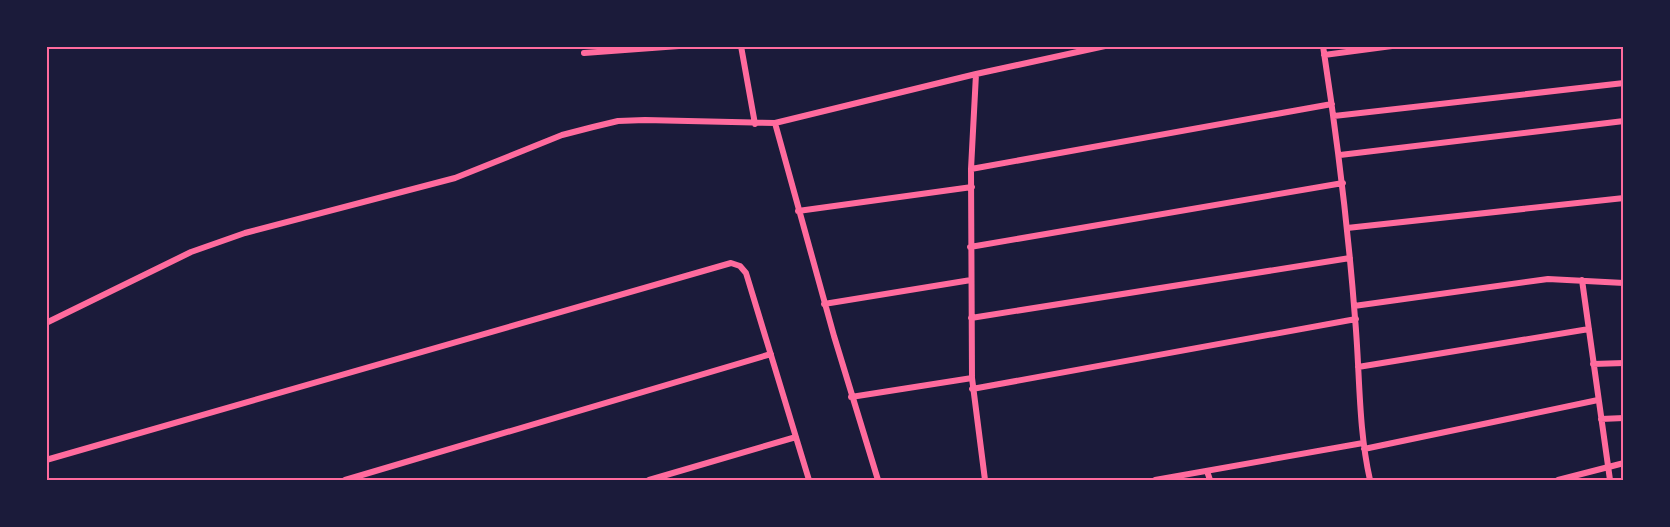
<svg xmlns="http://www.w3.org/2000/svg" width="1670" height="527" font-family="'PT Sans Narrow',sans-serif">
	<rect width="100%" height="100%" fill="#1b1b3a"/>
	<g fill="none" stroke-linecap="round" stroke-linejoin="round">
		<!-- minor -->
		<path stroke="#ff6b9d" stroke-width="6" d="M741 46 755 124
			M1323 46C1337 137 1348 226 1355 318 1360 372 1358 427 1370 480
			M584 53 679 46
			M1324 55 1392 46
			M976 74 971 169 972 378 985 480
			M1334 116 1624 83
			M775 123 834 336 878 480
			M1340 155 1624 121
			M971 169 1332 104
			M798 211 972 187
			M1347 228 1624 198
			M970 247 1343 183
			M1582 280 1610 480
			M824 304 971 280
			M1354 306 1548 279 1624 283
			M971 318 1350 258
			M46 323 191 252 245 233 455 178 562 135 593 127 618 121 645 120 775 123 976 74 1105 46
			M1593 364 1624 363
			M1358 367 1589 329
			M972 389 1356 319
			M851 397 972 378
			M1601 419 1624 418
			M1364 449 1598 400
			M46 460 731 263 740 266 746 273 809 480
			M1207 471 1210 480
			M345 480 771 354
			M649 480 796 437
			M1155 480 1363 443
			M1558 480 1624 463"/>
	</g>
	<!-- border -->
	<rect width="1670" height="527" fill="none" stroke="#1b1b3a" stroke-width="96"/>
	<rect x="48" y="48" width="1574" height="431" fill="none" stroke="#ff6b9d" stroke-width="2"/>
</svg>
